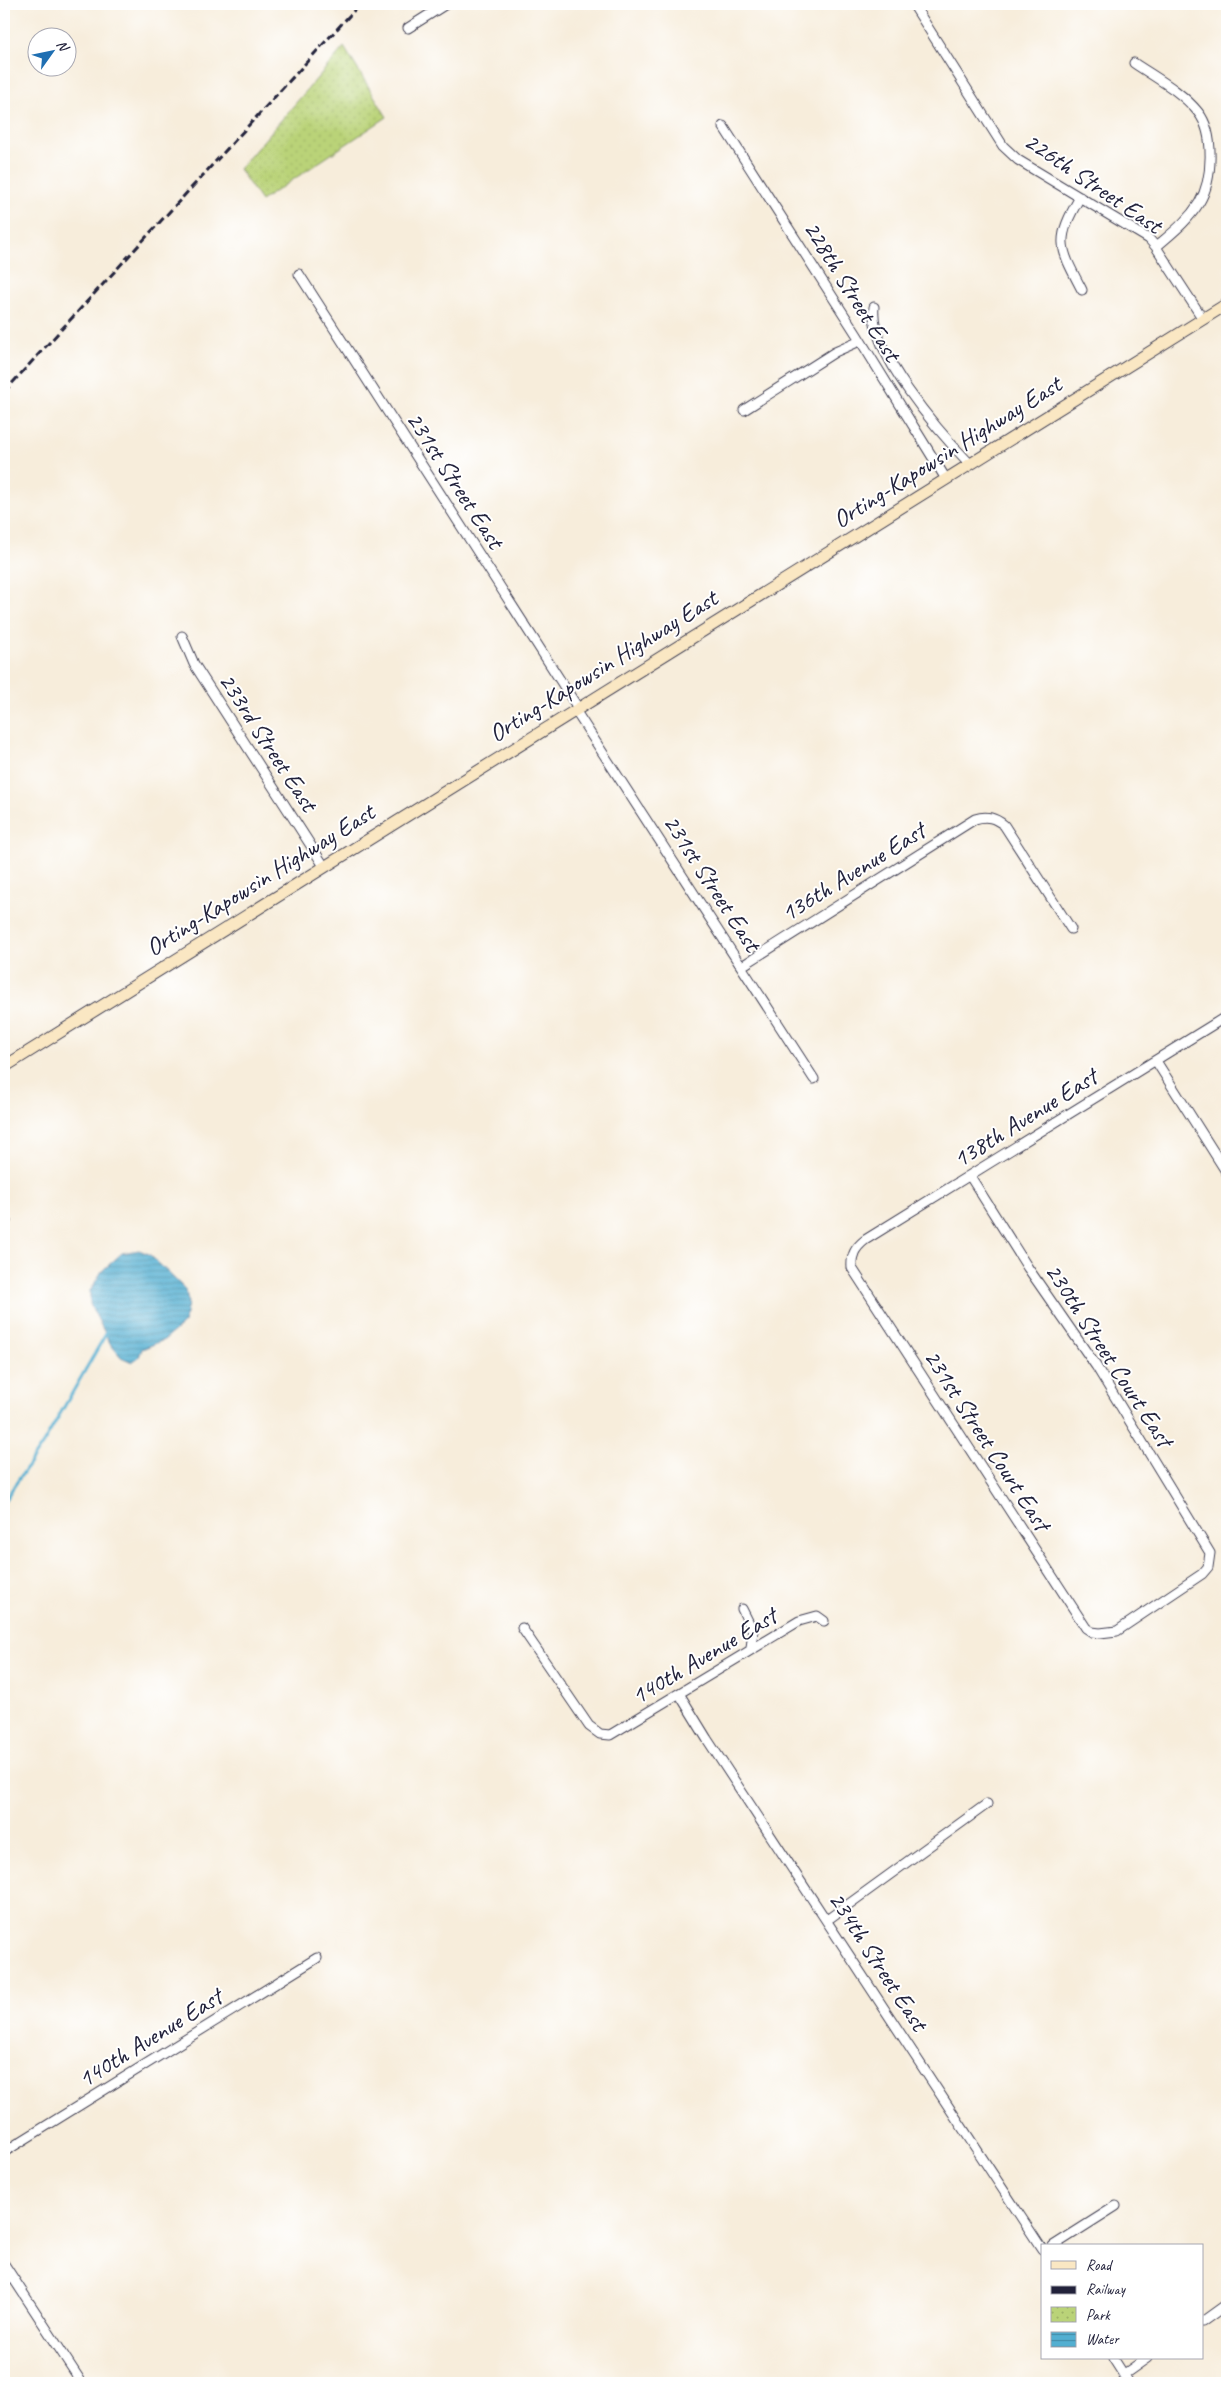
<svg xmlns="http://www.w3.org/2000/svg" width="1231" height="2387" font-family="Caveat,sans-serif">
	<defs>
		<pattern id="park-dots" width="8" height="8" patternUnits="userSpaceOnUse" patternTransform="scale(1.25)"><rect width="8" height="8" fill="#bad378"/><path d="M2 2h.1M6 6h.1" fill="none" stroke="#a0b569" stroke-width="1.8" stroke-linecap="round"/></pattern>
		<pattern id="water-rules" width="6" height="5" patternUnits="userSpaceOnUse" patternTransform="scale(1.25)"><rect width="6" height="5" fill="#53afd1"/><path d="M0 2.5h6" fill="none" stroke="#448eab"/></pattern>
	</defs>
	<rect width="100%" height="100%" fill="#fff"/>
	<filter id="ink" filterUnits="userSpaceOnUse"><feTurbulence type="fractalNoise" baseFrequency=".02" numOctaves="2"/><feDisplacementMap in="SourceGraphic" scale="10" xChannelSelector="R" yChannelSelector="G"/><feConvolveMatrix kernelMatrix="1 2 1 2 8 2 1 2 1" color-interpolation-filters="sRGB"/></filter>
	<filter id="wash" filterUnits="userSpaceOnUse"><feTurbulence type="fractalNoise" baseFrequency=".0096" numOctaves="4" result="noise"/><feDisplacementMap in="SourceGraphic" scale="20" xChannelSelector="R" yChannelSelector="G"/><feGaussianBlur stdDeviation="1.12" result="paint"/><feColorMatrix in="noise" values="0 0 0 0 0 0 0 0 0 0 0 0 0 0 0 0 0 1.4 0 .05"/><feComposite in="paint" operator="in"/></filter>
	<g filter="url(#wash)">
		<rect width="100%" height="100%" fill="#f7eddb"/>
		<!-- park -->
		<path fill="url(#park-dots)" stroke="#6e7a5a" d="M344 47 387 117 261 201 239 169Z"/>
		<!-- water -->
		<path fill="url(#water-rules)" stroke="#3a6886" d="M139 1250 149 1254 186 1290 188 1304 184 1323 164 1340 142 1349 139 1357 132 1362 121 1357 111 1345 90 1304V1291L102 1271 122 1253Z"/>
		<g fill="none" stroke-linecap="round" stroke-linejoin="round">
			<!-- stream -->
			<path stroke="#53afd1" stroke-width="3" d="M4 1501 44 1442 107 1332"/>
		</g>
	</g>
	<g filter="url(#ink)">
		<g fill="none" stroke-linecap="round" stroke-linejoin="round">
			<defs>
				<path id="street" d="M913 4 1003 146 1018 160 1149 239 1156 247 1203 319
					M408 28 446 4
					M1134 63C1156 78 1181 91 1198 112 1215 133 1213 180 1199 203 1188 221 1172 233 1156 247
					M723 126 857 335 946 479
					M1080 197C1055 241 1059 246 1082 290
					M299 274 578 708
					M874 307C869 352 939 432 970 464
					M744 410 835 352 860 341
					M182 636 194 664 324 866
					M575 710 814 1079
					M742 966 975 819C987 815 995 818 1004 825L1071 929
					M1156 1061 1227 1173
					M970 1176 1028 1268 1096 1366 1210 1553 1208 1567 1202 1574 1117 1631 1100 1633 1092 1632 1086 1628 852 1268C851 1255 855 1248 865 1240L1227 1016
					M4 1213 6 1220 4 1234
					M742 1609 753 1631 751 1648
					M522 1628 589 1726 600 1734 610 1735 799 1621 817 1616 824 1621
					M680 1695 707 1739 1042 2249
					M827 1920 987 1804
					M4 2152 317 1958
					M1053 2246 1116 2206
					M4 2264 82 2383
					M1202 2322 1227 2304
					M1113 2358 1129 2383
					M1123 2375 1147 2358"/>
				<path id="secondary" d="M4 1067 1227 304"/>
			</defs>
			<!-- street casing -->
			<use href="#street" stroke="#424053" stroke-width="11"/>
			<!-- secondary casing -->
			<use href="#secondary" stroke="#424053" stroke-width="13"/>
			<!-- street -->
			<use href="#street" stroke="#fff" stroke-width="9"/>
			<!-- secondary -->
			<use href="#secondary" stroke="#fae7c3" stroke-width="11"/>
			<!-- rail -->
			<path stroke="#22223b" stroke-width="3" stroke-dasharray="8 4" stroke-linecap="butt" d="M4 392 360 4"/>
		</g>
	</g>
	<g text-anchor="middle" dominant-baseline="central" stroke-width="4" stroke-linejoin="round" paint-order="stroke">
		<!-- street labels -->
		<g font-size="25" fill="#22223b" stroke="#fff">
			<text transform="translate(1093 183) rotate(34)">226th Street East</text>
			<text transform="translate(852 291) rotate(58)">228th Street East</text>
			<text transform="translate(947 452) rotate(-32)">Orting-Kapowsin Highway East</text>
			<text transform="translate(455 480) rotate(57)">231st Street East</text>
			<text transform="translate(603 666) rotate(-32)">Orting-Kapowsin Highway East</text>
			<text transform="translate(268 742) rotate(57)">233rd Street East</text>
			<text transform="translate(853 872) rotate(-32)">136th Avenue East</text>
			<text transform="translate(260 880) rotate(-32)">Orting-Kapowsin Highway East</text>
			<text transform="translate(712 883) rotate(57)">231st Street East</text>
			<text transform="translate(1025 1118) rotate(-32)">138th Avenue East</text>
			<text transform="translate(1109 1355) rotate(57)">230th Street Court East</text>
			<text transform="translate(987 1440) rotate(57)">231st Street Court East</text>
			<text transform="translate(704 1656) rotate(-31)">140th Avenue East</text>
			<text transform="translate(878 1961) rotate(57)">234th Street East</text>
			<text transform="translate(150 2038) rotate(-32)">140th Avenue East</text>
		</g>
	</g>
	<!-- margin -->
	<rect width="1231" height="2387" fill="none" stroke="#fff" stroke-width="20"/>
	<!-- legend -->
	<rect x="1041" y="2244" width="162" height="115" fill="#ffffff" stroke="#a7a7b1"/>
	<rect x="1051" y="2261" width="25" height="8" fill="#fae7c3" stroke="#a7a7b1"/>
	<text x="1086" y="2270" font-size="15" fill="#22223b">Road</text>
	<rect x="1051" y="2286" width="25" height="8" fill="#22223b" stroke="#a7a7b1"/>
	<text x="1086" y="2294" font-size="15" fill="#22223b">Railway</text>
	<rect x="1051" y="2307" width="25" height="15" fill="url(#park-dots)" stroke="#a7a7b1"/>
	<text x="1086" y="2320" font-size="15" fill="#22223b">Park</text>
	<rect x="1051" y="2332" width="25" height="15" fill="url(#water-rules)" stroke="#a7a7b1"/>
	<text x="1086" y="2344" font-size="15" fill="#22223b">Water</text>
	<!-- north arrow -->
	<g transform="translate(52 52) rotate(57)"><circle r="24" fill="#ffffff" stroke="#a7a7b1"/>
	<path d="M0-4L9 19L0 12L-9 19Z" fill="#1f6fb2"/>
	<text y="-8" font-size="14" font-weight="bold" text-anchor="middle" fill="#22223b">N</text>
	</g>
</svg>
